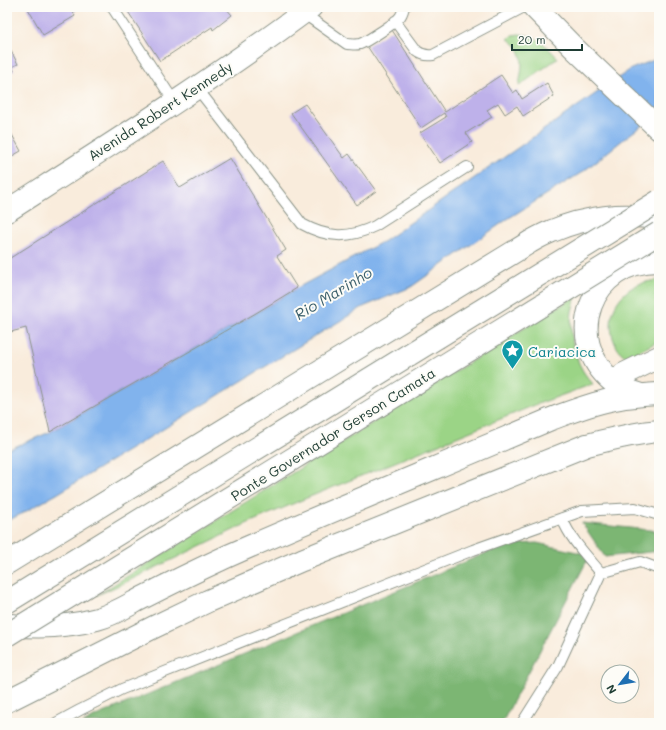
<svg xmlns="http://www.w3.org/2000/svg" width="666" height="730" font-family="Mali,sans-serif">
	<rect width="100%" height="100%" fill="#fdfcf7"/>
	<filter id="ink" filterUnits="userSpaceOnUse"><feTurbulence type="fractalNoise" baseFrequency=".025" numOctaves="2"/><feDisplacementMap in="SourceGraphic" scale="8" xChannelSelector="R" yChannelSelector="G"/><feConvolveMatrix kernelMatrix="1 2 1 2 8 2 1 2 1" color-interpolation-filters="sRGB"/></filter>
	<filter id="wash" filterUnits="userSpaceOnUse"><feTurbulence type="fractalNoise" baseFrequency=".012" numOctaves="4" result="noise"/><feDisplacementMap in="SourceGraphic" scale="16" xChannelSelector="R" yChannelSelector="G"/><feGaussianBlur stdDeviation="0.9" result="paint"/><feColorMatrix in="noise" values="0 0 0 0 0 0 0 0 0 0 0 0 0 0 0 0 0 1.4 0 .05"/><feComposite in="paint" operator="in"/></filter>
	<g filter="url(#wash)">
		<rect width="100%" height="100%" fill="#f9ecdc"/>
		<!-- green -->
		<path fill="#9bd486" stroke="#5d885d" d="M519 34C538 35 545 45 558 58L519 86C522 67 527 51 508 39L512 35Z
			M659 280V341L626 358C624 355 620 352 618 349 604 326 612 298 635 286 642 282 651 281 659 280Z
			M576 296C575 301 573 306 572 311 569 331 573 354 583 371 586 376 590 380 593 384L535 405 302 500 246 524 124 583 97 595Z"/>
		<!-- forest -->
		<path fill="#7cb673" stroke="#4e7a54" d="M582 523 659 531V551L605 557Z
			M537 543 590 555 502 723H83L98 715 491 551 513 544Z"/>
		<!-- water -->
		<path fill="#81b3ed" stroke="#507890" d="M659 58V113L629 135 584 171 509 218 411 287 363 307 57 494 23 513 7 521V450L50 432 256 313 297 288 384 241 631 69Z"/>
		<g id="blocks">
			<!-- building -->
			<path fill="#beb1ea" d="M27 7H81L73 12 75 16 43 35Z
				M125 7H225L232 15 213 30 212 27 160 61Z
				M392 30 445 112 501 75 513 93 517 90 522 99 547 83 554 96 523 116 517 106 505 114 498 103 487 110 492 117 466 133 472 142 440 163 420 133 446 117 444 113 421 128 367 46Z
				M7 44 18 64 12 67 14 71 7 74Z
				M305 104 344 158 349 154 376 191 357 205 291 113Z
				M11 133 21 151 7 159V135Z
				M230 158 286 250 277 256 297 288 256 313 50 432 26 328 7 333V260L163 161 180 188Z"/>
		</g>
	</g>
	<g filter="url(#ink)">
		<use href="#blocks" fill-opacity="0" stroke="#8c9488" stroke-width="1"/>
		<g fill="none" stroke-linecap="round" stroke-linejoin="round">
			<defs>
				<path id="service" d="M112 7 175 103
					M303 13 347 44C351 44 355 45 360 44 366 42 395 23 399 18 402 15 403 11 404 7
					M395 21 417 51C422 55 426 56 433 55L524 7
					M197 88 302 224C327 238 349 239 375 226L467 167
					M562 518C570 539 587 556 601 573
					M56 723 80 710 122 689 473 550 582 511 635 508 659 515
					M522 723 558 666 601 573 640 562 659 569"/>
				<path id="secondary" d="M7 211C110 145 213 80 311 7"/>
				<path id="primary" d="M534 7 573 47 659 129
					M624 389 623 377 624 374 659 357
					M641 395C631 392 621 389 613 382 561 339 591 260 659 261
					M7 563 530 242C537 238 544 234 552 231 585 217 624 212 659 219
					M10 625C40 628 68 627 97 619 115 614 130 604 146 596 173 582 200 569 228 556 335 509 443 465 551 419 570 412 590 404 610 400 626 396 643 395 659 394
					M7 701 154 627 208 601 302 560 587 445C611 439 634 433 659 431"/>
			</defs>
			<!-- service casing -->
			<use href="#service" stroke="#8c9488" stroke-width="12"/>
			<!-- secondary casing -->
			<use href="#secondary" stroke="#8c9488" stroke-width="24"/>
			<!-- primary casing -->
			<use href="#primary" stroke="#8c9488" stroke-width="24"/>
			<!-- service -->
			<use href="#service" stroke="#fff" stroke-width="10"/>
			<!-- secondary -->
			<use href="#secondary" stroke="#fff" stroke-width="22"/>
			<!-- primary -->
			<use href="#primary" stroke="#fff" stroke-width="22"/>
			<defs>
				<path id="primary-bridge" d="M7 602 659 201
					M7 635 659 233"/>
			</defs>
			<!-- primary-bridge casing -->
			<use href="#primary-bridge" stroke="#8c9488" stroke-width="24" stroke-linecap="butt"/>
			<!-- primary-bridge -->
			<use href="#primary-bridge" stroke="#fff" stroke-width="22"/>
		</g>
	</g>
	<!-- icons -->
	<defs>
		<symbol id="sight-pin" viewBox="-11 -11 22 30"><path d="M0 17L-7.5 6A9.5 9.5 0 1 1 7.5 6Z" fill="#0f9aa8" stroke="#fdfcf7"/><path d="M0-6L1.8-2.2L6-1.7L2.9 1.2L3.7 5.4L0 3.3L-3.7 5.4L-2.9 1.2L-6-1.7L-1.8-2.2Z" fill="#fff"/></symbol>
	</defs>
	<g fill-rule="evenodd">
		<use href="#sight-pin" x="500" y="338" width="25" height="34"/>
	</g>
	<g text-anchor="middle" dominant-baseline="central" stroke-width="4" stroke-linejoin="round" paint-order="stroke">
		<!-- street labels -->
		<g font-size="14" fill="#1f3d34" stroke="#fdfcf7">
			<text transform="translate(160 111) rotate(-33)">Avenida Robert Kennedy</text>
			<text transform="translate(333 434) rotate(-32)">Ponte Governador Gerson Camata</text>
		</g>
		<!-- culture labels -->
		<g font-size="14" fill="#0d838f" stroke="#fdfcf7" text-anchor="start">
			<text x="528" y="351">Cariacica</text>
		</g>
		<!-- water labels -->
		<g font-size="15" font-style="italic" fill="#3c606c" stroke="#fdfcf7">
			<text transform="translate(333 293) rotate(-31)">Rio Marinho</text>
		</g>
	</g>
	<!-- margin -->
	<rect width="666" height="730" fill="none" stroke="#fdfcf7" stroke-width="24"/>
	<!-- north arrow -->
	<g transform="translate(620 684) rotate(239)"><circle r="19" fill="#fdfcf7" stroke="#a4b0a9"/>
	<path d="M0-3L7 15L0 10L-7 15Z" fill="#1f6fb2"/>
	<text y="-6" font-size="11" font-weight="bold" text-anchor="middle" fill="#1f3d34">N</text>
	</g>
	<!-- scale -->
	<path d="M512 44v6h70v-6" fill="none" stroke="#1f3d34" stroke-width="2"/>
	<text x="518" y="44" font-size="12" fill="#1f3d34" stroke="#fdfcf7" stroke-width="3" paint-order="stroke">20 m</text>
</svg>
